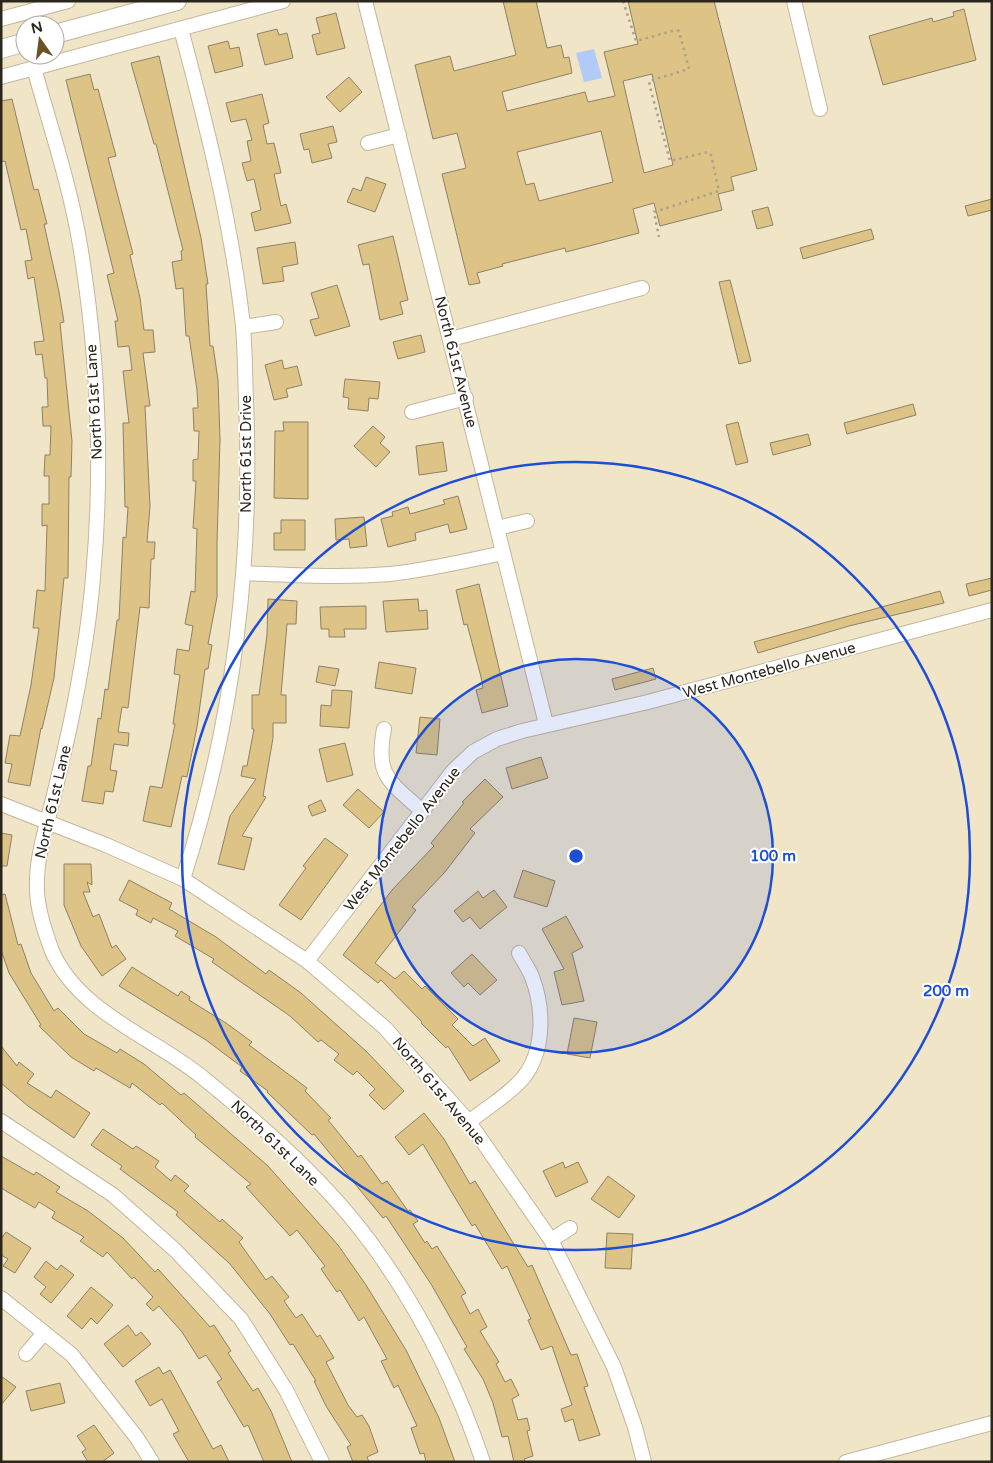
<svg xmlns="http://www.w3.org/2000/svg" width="993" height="1463" font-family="'Varela Round',sans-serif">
	<rect width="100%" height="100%" fill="#f1e5c8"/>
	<!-- water -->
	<path fill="#b1caf6" d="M594 49 602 78 584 82 576 53Z"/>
	<!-- building -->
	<path fill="#ddc385" stroke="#8d8167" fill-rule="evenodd" d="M503 1H536L547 48 561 45 564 58 569 57 572 73 502 92 507 111 585 92 588 102 615 96 604 52 638 44 628 1H714L757 170 731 177 734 190 718 194 722 210 660 226 654 203 633 209 639 233 566 252 565 248 502 264 503 266 477 273 480 283 469 285 442 174 466 168 465 164 457 133 433 139 415 65 450 56 454 71 516 55ZM652 74 673 165 644 173 623 81ZM601 131 613 182 539 201 534 183 526 185 517 152Z
		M964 9 976 60 883 85 869 36 932 18 933 22 954 16 953 12Z
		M336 13 345 48 317 55 312 35 320 33 316 18Z
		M277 29 279 35 287 33 293 58 265 65 257 34Z
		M228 41 230 49 239 47 243 66 215 73 208 46Z
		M159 56 201 238 208 284H206L210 346H213L218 380 220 440 217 544V597L208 644 212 645 208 669H205L197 727 187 777 182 776 171 827 143 821 150 786 162 788 175 724H173L180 675 174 674 177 649 189 651 193 626 185 624 191 591 195 592 197 529 193 528 196 481H193V460L198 459 199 431H194L193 408H198L197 390 189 336H186L183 288 176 289 172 262 182 260 181 251 183 250 156 144H154L131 63Z
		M90 74 94 90 98 89 116 156 108 158 133 254 130 255 140 298 144 330H153L155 352 143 353 150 406H145L150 506 147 542H155L154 559H151L149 608 140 607 128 708 122 707 118 732 129 733 128 746 114 744 110 770 117 771 113 792 105 791 103 804 82 801 88 766H91L98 718 101 719 105 689 108 690 117 620H119L123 537 126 538 128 507H125L123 423H129L123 371 132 370 129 346 118 347 115 321H118L107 275 114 273 66 80Z
		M349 77 362 92 340 112 326 97Z
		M262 94 269 123 263 125 267 144 274 143 281 173 274 174 281 206 286 204 291 223 255 231 251 213 261 210 254 179 247 181 242 163 251 161 247 141 252 140 246 119 231 122 226 103Z
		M12 99 34 190 38 189 47 224H44L59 292 64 322 60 323 72 441 71 477H69L68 578H64L54 678 42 729 41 728 30 786 8 782 12 764 5 763 10 735 20 736 31 685 39 628H33L37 590 45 591 47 525 42 526V504H49V476H44L45 455H50L51 426H43L42 407H48L47 378H45L42 354 36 355 34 342 44 341 34 277 28 279 25 261 32 260 26 229 21 230 5 161 1 162V101Z
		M333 126 337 142 328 144 332 158 312 163 309 149 304 150 300 134Z
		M366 177 386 184 375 212 347 202 353 188 361 191Z
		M992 199V210L968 216 965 206Z
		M768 207 773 225 757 229 752 211Z
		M871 229 874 239 803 259 800 248Z
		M393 236 408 300 400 302 403 314 380 320 369 264 363 265 358 245Z
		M295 242 298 264 282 267 284 281 263 284 257 248Z
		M730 280 751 361 739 364 719 282Z
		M337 285 350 326 315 336 310 320 319 318 311 293Z
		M421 335 425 352 398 359 393 342Z
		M282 360 284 369 297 366 302 385 286 389 288 397 274 400 265 365Z
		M345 379 380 382 378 399 369 398 368 411 348 409 349 398 343 397Z
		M913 404 916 415 847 434 844 423Z
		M283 422H308V499L274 498 275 431H284Z
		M738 422 748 462 736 465 726 425Z
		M373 426 385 437 380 443 390 452 376 467 354 446Z
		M808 434 811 445 773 455 770 443Z
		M443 442 447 471 419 475 416 446Z
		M458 496 467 529 450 533 448 524 415 533 416 540 388 547 381 519 393 516 392 512 408 507 410 514 445 504 443 500Z
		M364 517 367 546 350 548 349 539 336 540 335 519Z
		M281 520H305V550H274V533H281Z
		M992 578V590L969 596 966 584Z
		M479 584 508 706 482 713 476 690 483 688 481 677 467 624 464 625 456 590Z
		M940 591 944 603 849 626 758 653 754 642Z
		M268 599 297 601 296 624H287L281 695H286V723H273V738L263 796 266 797 242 836 252 838 244 870 218 864 230 816 256 779 241 776 243 766H247L254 729H252V695H259L267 635Z
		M418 599 419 611 427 610 428 629 386 632 383 601Z
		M366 606V629H344L345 637H329V629H321L320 607Z
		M379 662 416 668 412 694 375 688Z
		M319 666 339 669 335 686 316 682Z
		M653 668 656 679 615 690 612 679Z
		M332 690 352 691 349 728 320 726 321 705 331 706Z
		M420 717 440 719 437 755 416 753Z
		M345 743 353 775 327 782 319 749Z
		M541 757 548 778 512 789 506 768Z
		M485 779 503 797 470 829 475 833 445 872 412 907 416 910 375 963 395 979 404 971 422 989 425 986 458 1019 452 1025 473 1046 485 1038 500 1061 470 1081 448 1046 446 1048 421 1023 422 1022 381 980 378 983 343 955 392 890 434 846 431 843 464 803 462 802Z
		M358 789 384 812 369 828 343 805Z
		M321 800 326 811 312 816 308 806Z
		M1 833 12 835 7 866H1Z
		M325 838 348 855 301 920 279 905 306 868 303 866Z
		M64 864H91L92 885 87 882 90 892H83L93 917 99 914 112 948 116 945 126 959 102 976 81 946 64 905Z
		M523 870 555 881 547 907 514 897Z
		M129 880 172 903 169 909 216 937 266 974 269 970 301 993 367 1052 404 1091 384 1110 369 1095 375 1089 357 1071 353 1075 334 1060 339 1054 321 1040 318 1042 290 1016 212 962 214 959 175 936 178 931 153 918 151 923 136 915 138 910 119 900Z
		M494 890 507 907 480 929 470 917 463 922 454 911 478 891 483 898Z
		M5 894 18 945 21 944 31 973 54 1011 58 1008 84 1034 117 1053 120 1049 144 1064 181 1095 184 1093 268 1166 338 1245 366 1285 406 1350 439 1418 455 1462H426L424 1453 420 1454 411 1428 417 1426 398 1385 394 1388 381 1361 387 1359 364 1317 359 1321 340 1290 337 1292 321 1269 325 1266 297 1230 290 1236 246 1187 251 1184 195 1137 196 1135 162 1103 160 1105 132 1083 130 1088 96 1068 94 1071 71 1057 39 1026 41 1025 9 973 1 950V895Z
		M566 916 583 947 572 953 584 1001 562 1005 554 972 564 969 542 929Z
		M472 954 497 980 480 995 468 983 464 987 451 973Z
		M132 967 178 996 181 991 190 997 189 1000 226 1023 252 1042 249 1045 307 1088 305 1091 331 1118 328 1120 358 1157 361 1155 382 1184 387 1181 408 1211 410 1210 418 1221 413 1224 425 1243 427 1241 432 1249 437 1246 466 1293 461 1296 470 1314 478 1309 487 1327 480 1331 499 1362 496 1364 505 1382 511 1379 519 1395 512 1399 518 1420 527 1418 530 1430 527 1431 533 1456 524 1459 525 1462H514L508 1436 502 1437 493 1403 483 1379 464 1349 467 1347 431 1284 386 1216 383 1218 314 1134 312 1135 267 1092 268 1091 240 1071 242 1067 206 1040 119 986Z
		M574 1018 597 1022 590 1058 567 1054Z
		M1 1046 17 1066 19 1062 34 1074 27 1083 51 1098 56 1090 90 1113 74 1138 28 1106 1 1083Z
		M424 1113 444 1139 470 1184 475 1181 528 1267 532 1265 571 1355 577 1354 588 1386 584 1387 600 1435 579 1441 573 1419 565 1422 561 1409 572 1405 552 1346 541 1350 528 1320 531 1319 507 1266 502 1269 475 1224 472 1226 423 1144 409 1155 395 1137Z
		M103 1129 133 1149 136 1146 159 1161 155 1167 171 1181 175 1175 189 1186 184 1191 220 1222 222 1219 243 1238 239 1242 266 1280 272 1276 289 1297 284 1301 296 1318 302 1314 317 1337 320 1335 334 1358 326 1362 348 1405 357 1417 362 1415 369 1426 378 1452 367 1457 369 1462H353L347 1447 351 1445 326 1406 314 1381H316L293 1344 290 1345 270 1314 230 1264 176 1215 178 1212 120 1169 122 1166 91 1145Z
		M1 1156 34 1175 36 1172 60 1187 56 1192 88 1211 123 1238 155 1272 158 1269 210 1327 214 1325 231 1351 228 1353 253 1391 258 1388 271 1411 292 1462H264L248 1425 244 1427 217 1382 222 1379 206 1355 199 1359 182 1332 159 1306 153 1311 146 1304 153 1297 134 1277 132 1279 107 1252 103 1257 80 1241 84 1237 52 1218 55 1212 39 1202 35 1208 1 1188Z
		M563 1162 565 1168 578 1162 588 1182 556 1197 543 1171Z
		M608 1176 635 1196 619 1218 591 1199Z
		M6 1232 31 1248 15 1273 3 1266 8 1259 1 1255V1239Z
		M607 1233 633 1234 631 1269 605 1268Z
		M46 1261 57 1270 61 1265 74 1275 51 1303 40 1294 46 1287 34 1277Z
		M91 1287 113 1305 97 1324 91 1318 82 1329 67 1316Z
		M128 1325 136 1336 141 1332 151 1344 123 1367 104 1344Z
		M159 1367 163 1374 170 1370 213 1449 221 1445 229 1462H189L173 1434 179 1431 162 1399 150 1406 135 1381Z
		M1 1376 16 1387 1 1405Z
		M60 1383 65 1403 31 1411 26 1391Z
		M94 1425 114 1453 102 1462H88L82 1452 86 1449 77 1436Z"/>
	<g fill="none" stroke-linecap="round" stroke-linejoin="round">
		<defs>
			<path id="minor" d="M365 1 546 724
				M794 1 820 109
				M1 19 68 1
				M181 29C207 127 232 225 243 326 245 350 245 375 246 400 253 562 233 724 183 879
				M34 68C50 126 70 185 80 245 98 354 103 467 93 577 89 627 80 678 70 726 63 757 56 788 48 819 42 842 36 865 37 889 37 909 45 932 52 951 79 1013 153 1037 202 1077 264 1127 330 1185 376 1250 422 1314 458 1387 483 1462
				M1 77 283 1
				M368 143 399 135
				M243 327 276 322
				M451 339 642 288
				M412 412 466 398
				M497 528 527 521
				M244 573C292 575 342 578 390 574 428 570 466 561 503 553
				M384 729C375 776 389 781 422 811
				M1 804 106 845 183 879 307 961 385 1028 469 1122 551 1240 614 1367 635 1427 644 1462
				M307 961 453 771 473 752 497 739 522 731 648 702 992 610
				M1 1121 113 1195 175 1250 241 1319 286 1390 322 1462
				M469 1122C486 1108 509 1095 523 1078 545 1051 544 1008 532 977 529 969 523 961 519 953
				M551 1240 570 1228
				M1 1298 72 1355 137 1438 152 1462
				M26 1354 44 1333
				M846 1462 992 1423"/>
			<path id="major" d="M55 34 177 1
				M1 49 25 42"/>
		</defs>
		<!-- minor casing -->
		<use href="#minor" stroke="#c2b79b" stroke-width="16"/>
		<!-- major casing -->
		<use href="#major" stroke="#c2b79b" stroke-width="20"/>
		<!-- path -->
		<path stroke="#ada38c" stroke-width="2.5" stroke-dasharray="2.5 4" stroke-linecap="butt" d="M623 1 636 41 676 30 679 31 689 69 649 81 650 87 670 161 708 152 711 155 719 191 654 212 659 237"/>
		<!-- minor -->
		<use href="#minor" stroke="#fff" stroke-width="14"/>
		<!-- major -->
		<use href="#major" stroke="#fff" stroke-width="18"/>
	</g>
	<!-- distance rings -->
	<circle cx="576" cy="856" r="197" fill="#1d4ed8" fill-opacity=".12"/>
	<g fill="none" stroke="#1d4ed8" stroke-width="2.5">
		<circle cx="576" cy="856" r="197"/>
		<circle cx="576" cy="856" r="394"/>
	</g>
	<g text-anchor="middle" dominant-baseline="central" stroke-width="4" stroke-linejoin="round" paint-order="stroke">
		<!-- street labels -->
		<g font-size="15" fill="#2b261b" stroke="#fff">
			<text transform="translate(456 362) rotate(76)">North 61st Avenue</text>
			<text transform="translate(94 402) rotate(-93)">North 61st Lane</text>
			<text transform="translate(246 454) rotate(-90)">North 61st Drive</text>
			<text transform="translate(769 670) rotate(-15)">West Montebello Avenue</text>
			<text transform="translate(53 802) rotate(-77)">North 61st Lane</text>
			<text transform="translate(402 839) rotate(-52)">West Montebello Avenue</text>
			<text transform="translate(439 1091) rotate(50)">North 61st Avenue</text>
			<text transform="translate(275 1143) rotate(44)">North 61st Lane</text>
		</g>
	</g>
	<circle cx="576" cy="856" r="8" fill="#1d4ed8" stroke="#fff" stroke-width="2.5"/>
	<g font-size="15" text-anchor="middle" font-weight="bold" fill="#1d4ed8" stroke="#fff" stroke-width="4" stroke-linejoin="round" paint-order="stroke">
		<text x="773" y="861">100 m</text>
		<text x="946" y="996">200 m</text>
	</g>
	<!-- border -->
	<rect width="993" height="1463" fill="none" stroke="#2b261b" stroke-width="5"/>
	<!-- north arrow -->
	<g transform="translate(40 40) rotate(346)"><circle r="24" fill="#ffffff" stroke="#aaa8a4"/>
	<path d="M0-4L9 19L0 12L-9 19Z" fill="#6a5222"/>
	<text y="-8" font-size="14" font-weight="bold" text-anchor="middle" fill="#2b261b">N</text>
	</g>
</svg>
